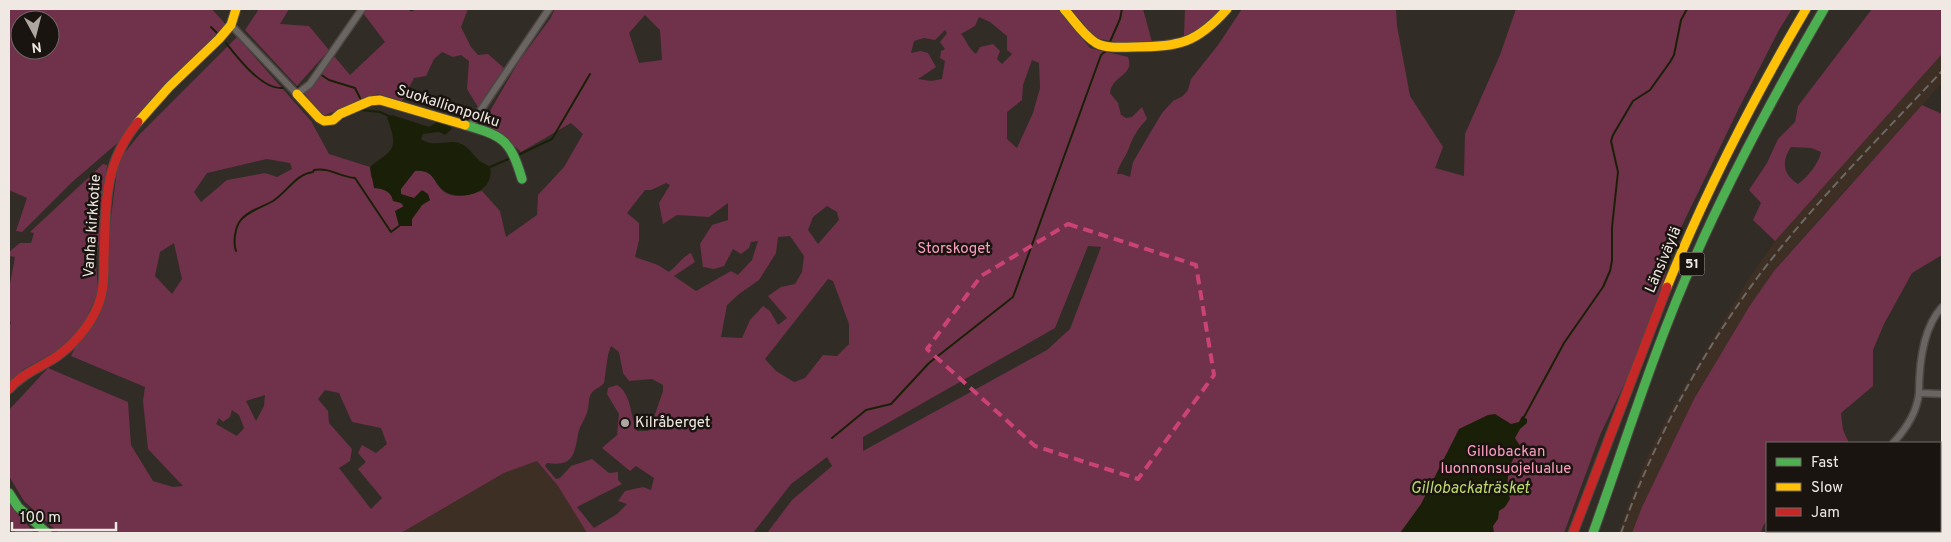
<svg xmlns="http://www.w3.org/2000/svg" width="1951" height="542" font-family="Overpass,sans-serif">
	<rect width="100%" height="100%" fill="#322c26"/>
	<!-- built -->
	<path fill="#3d2f23" d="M1942 54V83L1822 216 1774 271 1749 307 1694 399 1642 507 1632 533H1618L1646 459 1674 404 1749 278 1775 241Z
		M537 461 558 486 587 533H401L504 473Z"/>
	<!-- green -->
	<path fill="#70324a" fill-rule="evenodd" d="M9 9H212L227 26 209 48 132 123 121 140 71 183 22 232 16 231 27 198 9 190ZM20 20H50V50H20Z
		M259 9H289L280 24 309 26 329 50 297 86 245 30Z
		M366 9H407L412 12 415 9H468L461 27 471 47 478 55 488 54 504 68 478 107 467 89 469 61 461 55 453 57 442 52 434 59 426 76 414 78 402 101 378 94 323 116 304 93 312 86 334 56 350 75 385 42 363 13Z
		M555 9H1057L1090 48 1128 57C1135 76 1112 75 1110 93L1118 103 1121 115 1126 118 1132 117 1142 107 1147 119C1138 129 1135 133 1130 145 1127 156 1119 163 1117 174H1122L1130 177 1133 162 1162 113 1173 101 1183 96 1188 90 1191 79 1218 45 1242 9H1396L1397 26 1410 96 1443 147 1435 168 1464 176 1465 134 1500 55 1516 9H1792L1779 30 1739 108 1673 244 1652 326 1600 435 1564 533H767L792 500 832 466 827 457 791 484 753 533H587L558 486 537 461 504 473 401 533H59L24 501 9 476V410L48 368 128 402 131 445 153 481 173 487 183 486 148 449 143 401 145 387 71 356 76 346 98 317 107 293 108 242 118 161 139 135 237 37 311 121 329 154 370 167 371 177 401 203 412 219 422 205 430 200 407 197 401 194 400 189 415 171C437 169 432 185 446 193 457 199 471 194 482 191L500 211 506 237 537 215 538 195 564 167 583 134 571 123 521 152 503 136 483 123 519 61 550 19ZM645 15 660 30 662 60 639 63 629 33ZM979 17 990 22 1007 36V50L1012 54 1002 64 997 59 1000 51 993 44 980 47 976 54C968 48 967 41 961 34L975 26ZM945 30 947 33 940 42 945 49 941 51 940 58 945 61 942 79 931 81 918 79 936 67 928 53 921 51 911 53 914 41 924 38 935 40ZM1032 60 1039 63 1040 88 1033 113 1017 148 1007 139V112L1022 100 1023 85ZM267 159 290 163 292 169 277 177 265 173 227 180 201 202 194 192 207 173ZM666 183 670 185 659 203 663 224 677 215 709 217 728 203V220L712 225 700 244 703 267 714 269 724 266 733 249 741 254 749 248 751 242 758 241 752 260 738 275 731 271 696 291 674 276 695 262 691 253C682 257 677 266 669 272L658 265 635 257 639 240V223L627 213 645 190H651ZM827 206 837 212 839 220 818 244 808 230 813 217ZM790 236 804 256 802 272 795 284 781 287 768 296 787 318 778 325 770 311 763 306 750 320 742 338 721 337 727 305 739 294 759 280 776 253 778 237ZM174 243 182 279 172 294 155 276 160 252ZM1088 246 1101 247 1070 329 1047 350 863 451V437L1055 328ZM828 279 833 281 849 324V344L837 356 823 355 805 378 794 382 776 371 765 359ZM611 346 619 352 623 373 629 381 652 379 663 385V391L650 429 648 431H637C630 416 632 394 617 385L608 388 607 394 619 414 617 435 602 448 630 471 636 466 654 478 651 490 643 487 625 491 618 501 627 504 617 514 594 528 577 507 622 484 618 480V472L609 473 592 459 571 466 560 478 556 479 545 466 547 463C576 467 574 452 579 430 581 424 584 421 586 415 589 410 588 402 590 396 593 388 599 389 604 383L608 355ZM325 390 339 393 352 422 381 428 387 444 376 453 362 445 358 453 366 462 358 469 382 498 371 509 339 468 350 461 352 449 329 423 328 411 318 399ZM265 395 264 406 256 421 246 401ZM232 410 239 415 244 428 237 436 216 424 219 418 223 422 230 417Z
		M1071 9H1143L1152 42 1120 43 1095 38Z
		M1185 9H1220L1210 22 1188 38 1184 35Z
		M1872 9H1942V54L1775 241 1753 220 1761 203 1749 190 1767 163 1778 139 1795 122 1798 106ZM1791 147 1811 148 1821 152C1819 163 1807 178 1798 184 1783 175 1781 161 1791 147Z
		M1922 105 1942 114V255L1912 273 1884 324 1873 350V386L1841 413 1843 430 1849 443H1767V520L1763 526 1761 533H1632L1642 507 1694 399 1749 307 1774 271Z
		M103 164 107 165 103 214 96 263 98 292 84 323 60 349 24 369 9 385V329L11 322 9 320V289L15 257 9 256V252L20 243H31L34 233 30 232Z
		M9 502 34 533H16L9 517Z
		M1942 504V533H1905L1907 531H1940V505Z"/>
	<!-- water -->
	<path fill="#1a2007" d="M392 115 429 127 437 122 448 121 452 129 445 135 439 132 423 134 421 139C432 148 447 139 459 143 469 146 472 155 480 161 483 163 487 165 490 167 495 190 467 201 448 193 433 187 437 169 415 171L401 189V194L414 198 422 190 428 194 430 200 422 205 412 219V226H399L395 211 404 206 401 203 393 201C391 191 384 189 374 188L370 167C376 161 383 158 389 152 398 143 390 127 387 117Z
		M1495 414 1511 424 1519 422 1522 416 1527 419V423L1520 429 1515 438 1521 447C1508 463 1505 479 1510 499L1505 507 1499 511 1498 519 1493 526 1494 533H1400L1421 504 1459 429 1488 415Z"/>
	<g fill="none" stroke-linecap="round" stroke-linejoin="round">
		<!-- stream -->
		<path stroke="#1a2007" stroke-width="2" d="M211 27 218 34
			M226 43C238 58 262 90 283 88
			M1109 44 1120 19 1122 9
			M320 74 329 80 355 88 360 98
			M296 88 303 86
			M362 110 380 112 389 116
			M518 155 552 139 590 74
			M490 167 511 158
			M236 251C233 243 235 228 240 221 247 211 263 207 273 201 287 192 296 174 313 172L314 170C329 167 340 177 355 178L391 232 399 226
			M1524 417 1564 343 1603 287 1610 271 1612 261V227L1618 172 1611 141 1613 135 1633 101 1650 90 1670 62 1674 55 1681 20 1687 9
			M832 438 866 410 891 404 929 363 1013 297 1101 55 1106 51"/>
		<defs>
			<path id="street" d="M231 25 297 94 310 84 362 9
				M470 126 549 9
				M1942 307C1922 329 1919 365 1919 393L1942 394
				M1893 443C1906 429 1917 412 1919 393
				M1940 499 1942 498
				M1824 533 1826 531
				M1891 533 1893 531"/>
			<path id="fast" d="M465 125C503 136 510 139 522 179
				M9 493 18 507 47 533
				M1593 533C1626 441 1655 346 1695 257 1733 171 1777 90 1824 9"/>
			<path id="slow" d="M1064 9C1074 20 1083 35 1096 43 1107 49 1122 47 1134 47 1179 47 1197 43 1227 9
				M297 94 319 118 324 121 333 120 340 114 370 101 380 100 465 125
				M138 122 169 87 219 39 231 25 236 9
				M1667 287C1706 191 1753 99 1806 9"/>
			<path id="jam" d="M9 389C22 374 39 368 56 357 73 345 89 327 97 308 104 293 104 275 104 259 106 207 102 166 138 122
				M1573 533 1667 287"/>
		</defs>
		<!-- street casing -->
		<use href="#street" stroke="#4c4742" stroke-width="9"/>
		<!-- fast casing -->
		<use href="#fast" stroke="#4c4742" stroke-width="11"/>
		<!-- slow casing -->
		<use href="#slow" stroke="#4c4742" stroke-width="11"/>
		<!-- jam casing -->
		<use href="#jam" stroke="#4c4742" stroke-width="11"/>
		<!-- street -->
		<use href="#street" stroke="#6a6562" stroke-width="6"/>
		<!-- fast -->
		<use href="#fast" stroke="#4caf50" stroke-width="9"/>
		<!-- slow -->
		<use href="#slow" stroke="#ffc107" stroke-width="9"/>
		<!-- jam -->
		<use href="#jam" stroke="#c62828" stroke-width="9"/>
		<!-- rail -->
		<path stroke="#6e6865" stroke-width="2" stroke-dasharray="8 4" stroke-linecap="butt" d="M1621 533C1653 442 1702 352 1760 274 1815 202 1880 137 1942 71"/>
	</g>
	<!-- marked area -->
	<path fill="none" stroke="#cb4276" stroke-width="4" stroke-dasharray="10 6" stroke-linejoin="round" d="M1068 224 1196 265 1214 375 1138 479 1035 446 927 349 981 276Z"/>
	<!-- markers -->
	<circle fill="#aea7a1" stroke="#1a1411" stroke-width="2" cx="625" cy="423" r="5"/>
	<g text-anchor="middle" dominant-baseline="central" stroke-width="5" stroke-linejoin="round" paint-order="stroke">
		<!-- shield labels -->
		<rect fill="#1a1411" stroke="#b0a9a4" stroke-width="1" x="1679.5" y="252.5" width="25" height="23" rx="4"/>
		<g font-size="14" font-weight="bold" fill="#f0e9e3">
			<text x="1692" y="264">51</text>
		</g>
		<!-- street labels -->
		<g font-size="15" fill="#f0e9e3" stroke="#1a1411">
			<text transform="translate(448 107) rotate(18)">Suokallionpolku</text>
			<text transform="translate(93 226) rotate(-86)">Vanha kirkkotie</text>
			<text transform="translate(1664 260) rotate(-67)">Länsiväylä</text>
		</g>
		<!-- park labels -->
		<g font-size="15" fill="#fb9ebf" stroke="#1a1411">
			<text x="954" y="249">Storskoget</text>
			<text x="1506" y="452">Gillobackan<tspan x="1506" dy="17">luonnonsuojelualue</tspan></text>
		</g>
		<!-- poi labels -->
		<g font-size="15" fill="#f0e9e3" stroke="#1a1411" text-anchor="start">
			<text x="635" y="423">Kilråberget</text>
		</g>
		<!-- water labels -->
		<g font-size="16" font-style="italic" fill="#bcdb69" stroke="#1a1411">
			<text x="1470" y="489">Gillobackaträsket</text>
		</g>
	</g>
	<!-- border -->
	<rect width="1951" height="542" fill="none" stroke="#f0e9e3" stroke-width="20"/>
	<!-- legend -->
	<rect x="1766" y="442" width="175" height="90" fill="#1a1411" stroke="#706965"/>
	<rect x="1776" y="458" width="25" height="8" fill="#4caf50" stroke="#706965"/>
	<text x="1811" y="467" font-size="15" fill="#f0e9e3">Fast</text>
	<rect x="1776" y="483" width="25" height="8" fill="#ffc107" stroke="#706965"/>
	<text x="1811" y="492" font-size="15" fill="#f0e9e3">Slow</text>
	<rect x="1776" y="508" width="25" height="8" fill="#c62828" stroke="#706965"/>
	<text x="1811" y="517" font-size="15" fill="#f0e9e3">Jam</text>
	<!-- north arrow -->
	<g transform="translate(35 35) rotate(173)"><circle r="24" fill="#1a1411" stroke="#706965"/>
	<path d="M0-4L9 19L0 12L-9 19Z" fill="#aea7a1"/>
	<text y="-8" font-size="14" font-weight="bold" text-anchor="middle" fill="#f0e9e3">N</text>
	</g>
	<!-- scale -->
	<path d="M12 522v8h104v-8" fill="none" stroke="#f0e9e3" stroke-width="2.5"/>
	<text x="20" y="522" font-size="15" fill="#f0e9e3" stroke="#1a1411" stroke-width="4" paint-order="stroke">100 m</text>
</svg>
